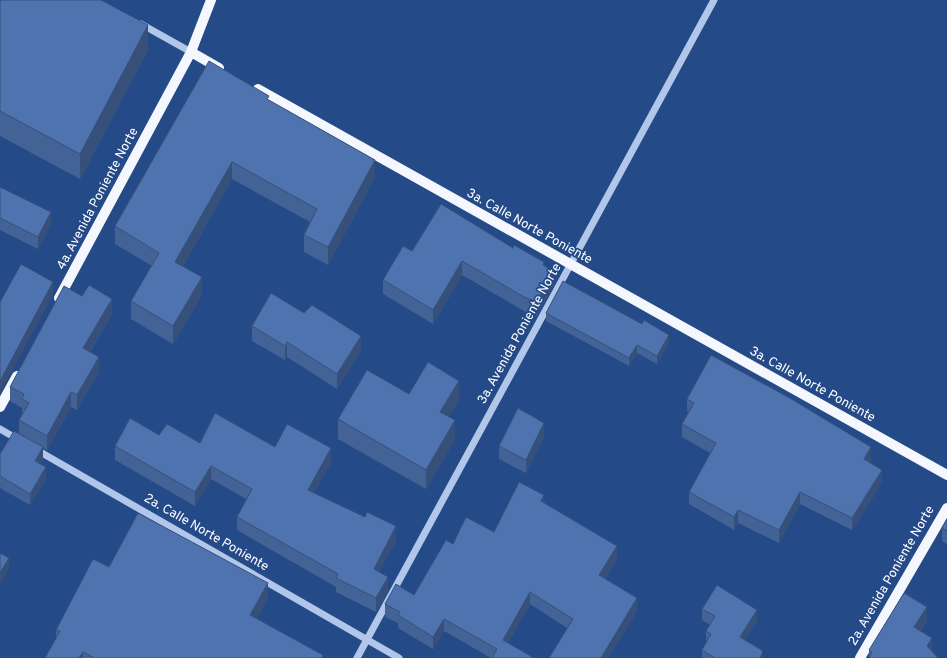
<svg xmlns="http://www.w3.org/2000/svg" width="947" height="658" font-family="Overpass,sans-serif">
	<rect width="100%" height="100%" fill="#254a88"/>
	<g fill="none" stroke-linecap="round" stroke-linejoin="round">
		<!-- minor -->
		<path stroke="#b1c7e9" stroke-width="7" d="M141 24 191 52
			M0 429 19 440
			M35 449 399 658
			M357 658 714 0"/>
		<!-- major -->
		<path stroke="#f4f7fe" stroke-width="10" d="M191 52 219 68
			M258 89 947 475
			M59 298 191 52 211 0
			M0 407 17 376
			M860 658 947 508"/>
	</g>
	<!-- wall -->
	<path fill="#436396" d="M0 2 148 50 80 179 0 136Z
		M269 100 375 177 328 265 304 252V235L310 222 232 179 183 266 202 295 173 344 131 319V301L152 266 115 244V226Z
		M0 187 51 224 38 249 0 230Z
		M513 248 544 266 554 284 537 316 524 311 462 275 433 324 383 294V280L412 251Z
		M304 313 361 351 337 389 287 357 285 360 252 341V326Z
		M546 313 669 343 657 364 637 353 629 366 546 321Z
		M112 314 90 352 99 371 77 410 71 407 47 450 43 448V459L40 464 46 479 30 505 0 488V454L19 434V420L23 414 22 413V408L10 401V387Z
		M409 394 459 400 449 416 455 439 426 489 338 439V419Z
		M687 399 871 460 869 462 882 483 852 530 800 504 779 543 738 523 734 530 689 504V492L710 453 682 437V424L689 412 687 411Z
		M159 435 200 443 275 447 331 462 314 493 396 540 379 572 388 591 376 612 336 592V587L237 530V517L246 499 211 479 195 506 115 460V446Z
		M544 437 526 473 499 459V446Z
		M544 503 617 559 605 579 637 611 608 658H549L567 628 530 604 508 643 534 658H491L444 631 433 649 398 628V623L385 617V604L414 595 453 544 494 532Z
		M947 519V544L942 541V528Z
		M109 567 268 599 257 618 323 658H45L56 638V630Z
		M702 609 757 621 745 640 763 658H702V650L706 643V631L710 625 702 620Z
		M927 622 869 657V650Z"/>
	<!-- shaded-wall -->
	<path fill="#37507a" d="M148 25V50L80 179V154Z
		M375 160V177L328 265V247Z
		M232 162V179L175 280V262Z
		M51 212V224L38 249V237Z
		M462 261V275L433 324V310Z
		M554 271V284L537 316V302Z
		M202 277V295L173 344V326Z
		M53 282V295L0 393V381Z
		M112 299V314L83 363V348Z
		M669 335V343L657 364V356Z
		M361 336V351L337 389V374Z
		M287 342V357L285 360V346Z
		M637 345V353L629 366V358Z
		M99 357V371L77 410V395Z
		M459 381V400L440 431V412Z
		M71 392V407L47 450V436Z
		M455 420V439L426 489V470Z
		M544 423V437L526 473V460Z
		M43 447V459L35 473V461Z
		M871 447V460L864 472V459Z
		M331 448V462L308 504V490Z
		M211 466V479L195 506V492Z
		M46 467V479L30 505V494Z
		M882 470V483L852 530V518Z
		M800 492V504L779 543V530Z
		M544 495V508L541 501Z
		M738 510V523L734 530V517Z
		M396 526V540L374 583V569Z
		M617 546V559L599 588V575Z
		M9 558V569L0 584V573Z
		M388 577V591L376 612V598Z
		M268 583V599L250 631V615Z
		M530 592V604L503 652V640Z
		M637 598V611L608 658H601Z
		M927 607V622L914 642V627Z
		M757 610V621L740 649V637Z
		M444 619V631L433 649V637Z
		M932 638V653L927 646Z
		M763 651V658H760Z
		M83 652V658H79Z"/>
	<!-- building -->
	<path fill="#4e73af" stroke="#37507a" d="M1 0H101L148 25 80 154 0 111V2Z
		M209 61 269 96 267 99 375 160 328 247 304 235 317 209 232 162 175 262 202 277 173 326 131 301 159 253 115 226Z
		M0 187 51 212 38 237 0 218Z
		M441 204 513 248 514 245 544 262 543 265 554 271 537 302 524 297 462 261 433 310 383 280 403 246 412 251Z
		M21 264 53 282 0 381V302Z
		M563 281 642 324 644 320 669 335 657 356 637 345 629 358 546 313Z
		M89 285 112 299 83 348 99 357 77 395 71 392 47 436 19 420 29 403 22 399 24 394 10 387 64 286 82 296Z
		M271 293 304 313 312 305 361 336 337 374 287 342 285 346 252 326Z
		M711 355 788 397 871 447 864 459 882 470 852 518 800 492 779 530 738 510 734 517 689 492 716 443 682 424 694 403 687 399Z
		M428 362 459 381 440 412 455 420 426 470 338 419 367 370 409 394Z
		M518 408 544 423 526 460 499 446Z
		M215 413 275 447 287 424 331 448 308 490 365 517 367 512 396 526 374 569 388 577 376 598 336 578 338 574 237 517 252 489 211 466 195 492 115 446 130 418 159 435 167 424 200 443Z
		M14 431 43 447 35 461 46 467 30 494 0 476V454Z
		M519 482 544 495 541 501 617 546 599 575 637 598 601 658H549L573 619 530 592 503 640 534 658H492L497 649 444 619 433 637 398 615 400 612 385 604 396 584 414 595 446 540 453 544 466 517 494 532Z
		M138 513 268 583 250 615 323 655 322 658H94L83 652 79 658H45L60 631 56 630 93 559 109 567Z
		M947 519V531L942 528Z
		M0 553 9 558 0 573Z
		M717 585 757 610 740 637 763 651 760 658H761H715L702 650 711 634 706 631 715 616 702 609Z
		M904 593 927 607 914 627 932 638 927 646 938 658H869L872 652 869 650Z"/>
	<g text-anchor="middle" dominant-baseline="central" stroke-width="3.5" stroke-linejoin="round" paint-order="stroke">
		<!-- street labels -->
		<g font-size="13" fill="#fff" stroke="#254a88">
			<text transform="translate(98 199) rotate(-62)">4a. Avenida Poniente Norte</text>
			<text transform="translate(529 227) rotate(29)">3a. Calle Norte Poniente</text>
			<text transform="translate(520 334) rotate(-61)">3a. Avenida Poniente Norte</text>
			<text transform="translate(812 385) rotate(29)">3a. Calle Norte Poniente</text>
			<text transform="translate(206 533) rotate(30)">2a. Calle Norte Poniente</text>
			<text transform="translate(892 576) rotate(-60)">2a. Avenida Poniente Norte</text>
		</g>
	</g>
</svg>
